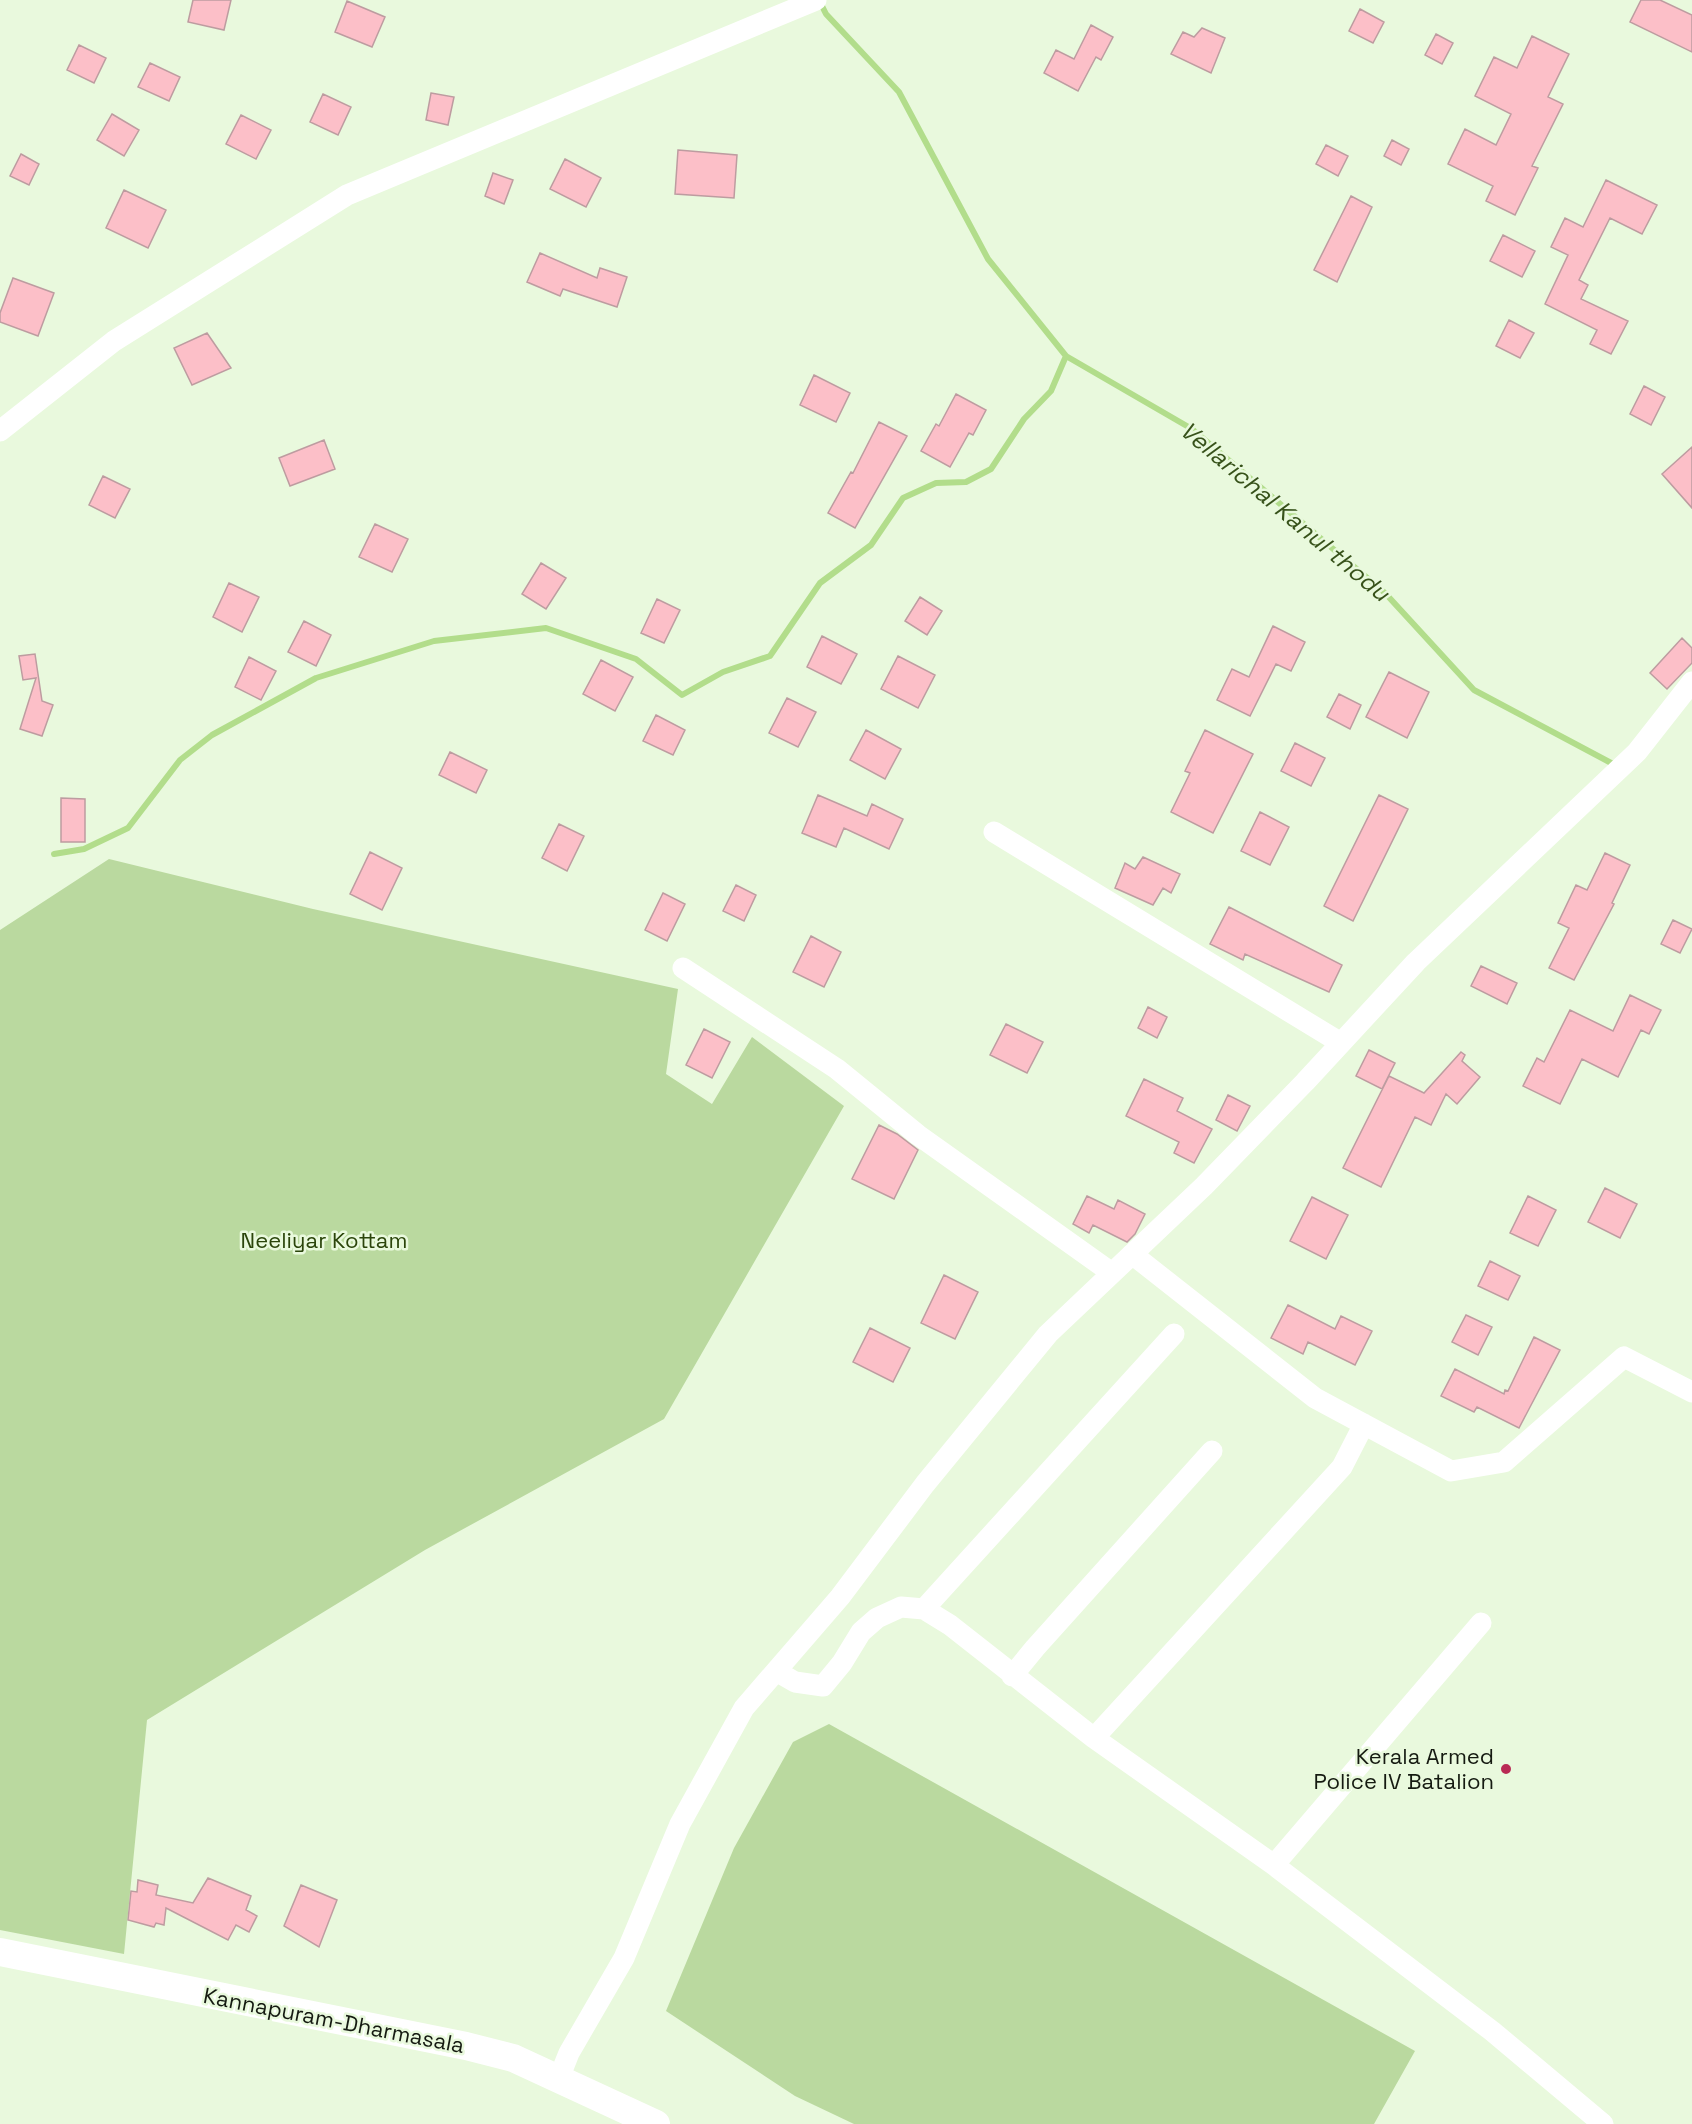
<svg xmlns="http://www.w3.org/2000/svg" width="1692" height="2124" font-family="'Space Grotesk',sans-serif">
	<rect width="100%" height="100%" fill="#e9f9dd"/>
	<!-- green -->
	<path fill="#bad99f" d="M109 859 313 909 678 989 666 1074 712 1104 752 1037 844 1106 664 1419 425 1550 147 1720 124 1954 0 1930V930Z
		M829 1724 1415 2051 1374 2124H854L795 2096 666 2011 734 1848 793 1742Z"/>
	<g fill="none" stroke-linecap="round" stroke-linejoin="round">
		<!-- stream -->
		<path stroke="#b2dd8b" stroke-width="6" d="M820 2 826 14 899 92 988 259 1066 356 1192 429 1385 593 1474 690 1613 764
			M54 854 84 849 128 828 180 760 212 735 316 678 434 641 546 628 636 659 682 695 723 672 770 656 820 583 871 545 903 498 936 483 966 482 991 469 1024 419 1051 391 1066 356"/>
	</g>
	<!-- building -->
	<path fill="#fcbfc8" stroke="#bd9ca0" stroke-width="1.5" d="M193 0H231L224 30 188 22Z
		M1641 0H1660L1692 15V52L1630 22Z
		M347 1 385 17 372 47 335 32Z
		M1360 9 1384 22 1373 43 1349 31Z
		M1091 25 1113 37 1101 60 1096 57 1078 91 1044 73 1056 50 1074 59Z
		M1202 28 1225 38 1211 73 1171 54 1183 32 1194 37Z
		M1436 34 1453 43 1442 64 1425 55Z
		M1532 36 1569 54 1548 97 1563 104 1532 166 1538 168 1515 215 1486 201 1493 186 1448 164 1465 129 1496 145 1511 114 1475 96 1494 57 1517 68Z
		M79 45 106 58 94 83 67 70Z
		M150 63 180 77 169 101 138 87Z
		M431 93 454 97 448 125 426 120Z
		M323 94 351 107 338 135 310 122Z
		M112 114 139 130 124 156 97 140Z
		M241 115 271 130 256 159 226 144Z
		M1392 140 1409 149 1401 165 1384 156Z
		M1326 145 1348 156 1338 176 1316 164Z
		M678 150 737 155 734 198 675 194Z
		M21 154 39 164 29 185 10 176Z
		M565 159 601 178 586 207 550 189Z
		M493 173 513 180 504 204 485 196Z
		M1606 180 1657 205 1642 234 1610 218 1579 280 1588 285 1581 299 1628 321 1611 354 1590 344 1597 330 1545 304 1568 255 1551 247 1565 218 1583 227Z
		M124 190 166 210 148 248 106 228Z
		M1351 196 1372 207 1337 282 1314 270Z
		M1503 235 1535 251 1522 277 1490 261Z
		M540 253 597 278 600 268 627 277 617 307 563 289 560 296 527 282Z
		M13 278 54 293 38 336 0 322V313Z
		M1509 320 1534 333 1520 358 1496 346Z
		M207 333 231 368 192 385 174 348Z
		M814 375 850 393 836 422 800 405Z
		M1644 386 1665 397 1651 425 1630 414Z
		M956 394 986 410 973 435 969 433 950 467 921 451 936 424 939 426Z
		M879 422 907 436 855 528 828 513 851 472 853 473Z
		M324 440 335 469 290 486 279 458Z
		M1692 447V508L1662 474Z
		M103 476 130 489 115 518 89 505Z
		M375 524 408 539 392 572 359 557Z
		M541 563 566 578 546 609 522 594Z
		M229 583 259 597 242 632 213 617Z
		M920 597 942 611 927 635 905 621Z
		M657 599 680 610 664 643 641 633Z
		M304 621 331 635 316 666 288 652Z
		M1273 626 1305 642 1291 671 1276 664 1250 716 1217 700 1232 669 1249 677Z
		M822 636 857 654 841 684 807 667Z
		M1682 638 1692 648V663L1667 689 1650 673Z
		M35 654 42 701 53 705 42 736 20 729 36 678 23 680 19 656Z
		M898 656 935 675 918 708 881 689Z
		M249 657 276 671 261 700 235 687Z
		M601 660 633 677 615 711 583 694Z
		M1389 672 1429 692 1407 738 1366 717Z
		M1339 694 1361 705 1350 729 1327 717Z
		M787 698 816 712 798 747 769 733Z
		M656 715 685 730 673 755 643 741Z
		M866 730 901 749 885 779 850 760Z
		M1205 730 1253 754 1213 833 1171 812 1190 773 1185 771Z
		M1295 743 1325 758 1311 786 1281 771Z
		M450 752 487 770 476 793 439 775Z
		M818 795 867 816 872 804 903 819 889 849 844 828 836 847 802 833Z
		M1379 795 1408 809 1353 921 1324 906Z
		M61 798 85 799V842H61Z
		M1260 812 1289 827 1270 865 1241 851Z
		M559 824 584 836 567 871 542 858Z
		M370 852 402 868 382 910 350 894Z
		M1605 853 1630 865 1612 903 1614 904 1574 980 1549 968 1569 928 1558 923 1576 885 1587 890Z
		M1143 857 1180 874 1171 893 1163 888 1153 905 1115 888 1125 863 1135 869Z
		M736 885 756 895 744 921 723 911Z
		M663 893 685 904 667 941 645 930Z
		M1229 907 1342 965 1329 992 1245 954 1243 960 1210 944Z
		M1673 920 1692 929 1680 953 1661 944Z
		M811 936 841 952 824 987 793 972Z
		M1481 966 1517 983 1507 1004 1471 986Z
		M1630 995 1661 1010 1649 1034 1641 1030 1618 1077 1582 1059 1560 1104 1523 1086 1537 1058 1544 1062 1570 1010 1613 1031Z
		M1148 1007 1167 1017 1157 1038 1138 1028Z
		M1006 1024 1043 1042 1027 1073 990 1055Z
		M704 1029 730 1042 712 1078 686 1065Z
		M1369 1050 1395 1063 1382 1089 1356 1076Z
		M1461 1052 1465 1055 1462 1061 1480 1077 1457 1104 1446 1094 1431 1125 1415 1117 1381 1187 1343 1168 1389 1076 1424 1093Z
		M1144 1079 1183 1098 1177 1111 1212 1129 1194 1163 1174 1153 1179 1142 1126 1116Z
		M1228 1095 1250 1106 1237 1131 1216 1120Z
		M879 1125 897 1134 918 1150 894 1199 852 1179Z
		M1605 1188 1637 1204 1620 1238 1588 1222Z
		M1087 1196 1114 1209 1118 1200 1145 1214 1135 1234 1127 1242 1093 1225 1089 1233 1073 1224Z
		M1528 1196 1556 1210 1538 1246 1510 1233Z
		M1312 1197 1348 1215 1326 1259 1290 1241Z
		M1490 1261 1520 1276 1508 1300 1478 1286Z
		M944 1275 978 1292 955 1339 921 1323Z
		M1288 1305 1335 1329 1341 1316 1372 1331 1355 1365 1308 1342 1303 1354 1271 1338Z
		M1466 1315 1492 1327 1478 1355 1452 1342Z
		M870 1328 910 1348 893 1382 853 1362Z
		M1534 1337 1560 1350 1519 1428 1477 1407 1474 1412 1441 1396 1455 1369 1504 1394 1505 1390 1508 1391Z
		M208 1878 251 1896 246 1910 257 1916 249 1932 236 1925 228 1940 166 1908 164 1925 156 1923 154 1927 128 1920 131 1891 137 1892 138 1880 158 1885 156 1895 193 1903Z
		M301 1885 337 1900 319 1947 284 1926Z"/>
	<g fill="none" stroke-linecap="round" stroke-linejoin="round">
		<!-- street -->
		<path stroke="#fff" stroke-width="21" d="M0 431 114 341 347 195 816 0
			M994 832 1341 1043
			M683 968 837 1069 918 1135 1112 1273
			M1132 1254 1315 1398 1451 1471 1504 1462 1624 1357 1692 1392
			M924 1609 1174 1334
			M776 1671 795 1682 823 1686 842 1663 861 1632 877 1618 901 1607 924 1609 950 1625 1094 1738 1274 1865 1492 2031 1603 2124
			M1012 1676 1035 1648 1212 1451
			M1094 1738 1342 1467 1364 1424
			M1274 1865 1481 1623
			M559 2078 569 2053 624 1958 680 1824 744 1708 840 1597 925 1484 1048 1334 1204 1186 1305 1082 1416 962 1637 752 1692 682"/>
		<!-- secondary -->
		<path stroke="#fff" stroke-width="28" d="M0 1952 466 2046 513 2058 656 2124"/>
	</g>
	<!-- markers -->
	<circle fill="#b92a54" stroke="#e9f9dd" stroke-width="2" cx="1506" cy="1769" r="6"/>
	<g text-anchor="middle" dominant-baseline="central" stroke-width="5" stroke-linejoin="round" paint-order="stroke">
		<!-- park labels -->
		<g font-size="22" fill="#2b450b" stroke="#e9f9dd">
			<text x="324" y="1240">Neeliyar Kottam</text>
		</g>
		<!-- poi labels -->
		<g font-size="22" fill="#151a11" stroke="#e9f9dd" text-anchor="end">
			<text x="1494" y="1756">Kerala Armed<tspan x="1494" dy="25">Police IV Batalion</tspan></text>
		</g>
		<!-- street labels -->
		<g font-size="22" fill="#151a11" stroke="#e9f9dd">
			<text transform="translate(334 2020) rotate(11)">Kannapuram-Dharmasala</text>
		</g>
		<!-- water labels -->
		<g font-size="24" font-style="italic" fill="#37521a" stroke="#e9f9dd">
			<text transform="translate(1285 511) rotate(40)">Vellarichal Kanul thodu</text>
		</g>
	</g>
</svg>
